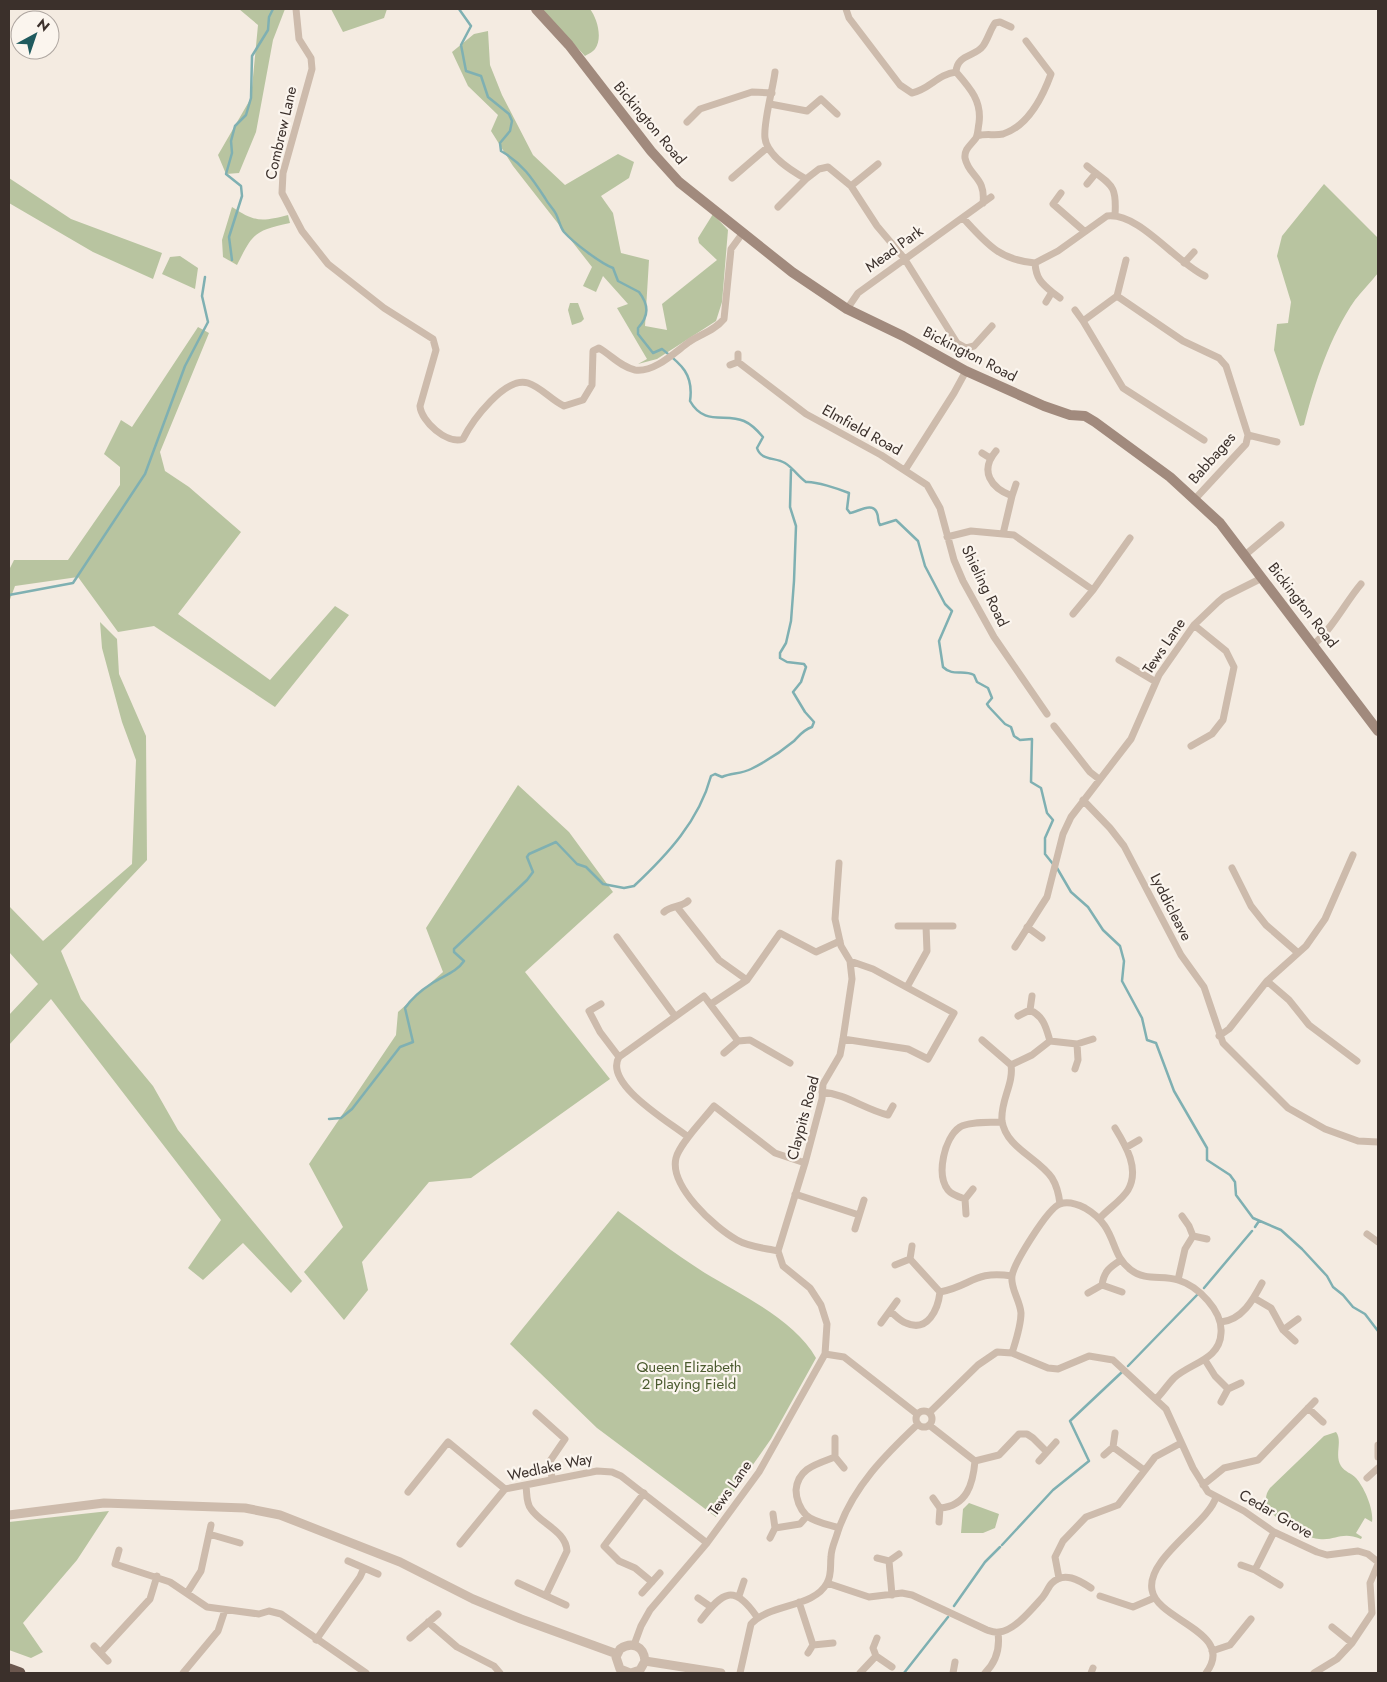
<svg xmlns="http://www.w3.org/2000/svg" width="1387" height="1682" font-family="Jost,sans-serif">
	<rect width="100%" height="100%" fill="#f4ebe1"/>
	<!-- green -->
	<path fill="#b8c4a0" d="M239 9H285L273 40 256 132 239 173 226 174 218 155 251 98 258 25Z
		M331 9H387L384 18 343 32Z
		M541 9H590C597 18 603 38 595 49 593 52 588 54 585 56Z
		M488 31 490 65 502 95 533 155 565 185 618 154 634 162 629 178 601 196 613 213 621 253 649 260 645 326 667 330 662 304 717 260 699 243 698 238 713 214 728 230 722 302 716 321 657 359 638 364 647 359 617 308 628 304 603 276 596 292 583 286 592 267 513 166 491 131 498 115 468 86 452 52 474 34Z
		M9 178 71 219 162 253 153 279 93 252 9 203Z
		M1324 184 1378 238V273C1371 282 1362 291 1355 300 1330 336 1315 382 1304 425L1300 426 1274 350 1277 324 1288 323 1291 302 1277 256 1282 236Z
		M232 207C255 222 261 222 288 215L290 223C254 231 253 233 237 265L223 257 222 240Z
		M180 256 198 268 195 289 162 274 170 257Z
		M570 303H578L584 319 581 322 572 325 568 310Z
		M198 327 209 333 160 452 165 471 189 487 241 532 178 614 270 680 335 606 349 615 275 707 154 626 118 632 78 577 15 586 9 602V570L14 560H68L120 485V467L104 454 121 420 132 427Z
		M100 622 117 639 119 674 146 736 147 860 61 951 81 999 153 1086 178 1130 302 1281 291 1293 243 1243 203 1280 188 1268 221 1220 51 999 9 1045V1015L38 984 9 952V906L43 941 132 864 136 760 122 722 102 648Z
		M518 785 569 832 613 892 525 972 610 1079 471 1178 429 1182 362 1262 368 1290 344 1320 304 1272 343 1227 309 1164 396 1035 398 1012 443 972 426 928Z
		M618 1211C647 1232 675 1254 705 1273 741 1295 795 1320 816 1358L771 1439 716 1517 597 1428 510 1344Z
		M1336 1432C1343 1441 1334 1455 1341 1466 1345 1472 1351 1473 1356 1478 1364 1487 1374 1509 1372 1522L1365 1518 1356 1533 1362 1537 1361 1539C1341 1531 1336 1541 1319 1539 1300 1537 1252 1511 1270 1488L1324 1436Z
		M969 1503 999 1514 995 1528 983 1533H961L963 1509Z
		M109 1511 77 1560 23 1623 43 1652 31 1658 9 1650V1522Z"/>
	<g fill="none" stroke-linecap="round" stroke-linejoin="round">
		<!-- stream -->
		<path stroke="#7fb0b2" stroke-width="2.5" d="M459 9 471 26 461 45 466 71 481 76 488 97 509 114 512 121 510 131 500 143 501 151C522 163 532 178 545 198 548 204 553 208 556 214 559 220 560 227 564 232 574 243 600 263 613 268L618 281 639 292C649 305 649 316 638 328V334L653 353 662 349C681 364 694 374 690 401 704 426 725 413 744 421 751 424 758 431 763 437L757 448C761 461 775 457 785 463 793 468 798 476 806 482 815 481 839 489 849 493L847 509 850 513C858 512 873 501 877 513 879 518 877 520 880 525L896 520 918 541 925 566 945 604 952 611 939 641 943 667C953 677 963 669 974 675L977 682 988 688 992 698 987 704 989 707 1005 724 1011 727 1014 736 1020 740 1032 739 1031 782 1041 788 1047 813 1053 820 1045 838V854L1053 864
			M232 260 229 237 242 196 241 186 226 174 232 153 231 141 235 126 246 115 251 98 252 56 268 30 269 17 273 9
			M9 595 73 583 145 474 185 366 208 322 202 296 205 277
			M1057 868 1071 892 1088 907 1103 930 1120 946 1124 961 1122 981 1142 1018 1147 1040 1156 1043 1174 1091 1207 1148V1160L1230 1175 1235 1182 1236 1195 1253 1218 1281 1230 1302 1249 1327 1276 1333 1287 1343 1295 1353 1307 1365 1314 1378 1331
			M329 1119 341 1118 352 1109 400 1047 413 1042 405 1008C412 998 420 991 431 984 442 976 456 973 464 961L454 952V949L527 880 533 872 527 857 529 854 556 842 577 864 586 867 603 884 624 888 634 886C667 855 699 821 711 776L715 774 722 777C731 773 741 774 751 769 765 762 782 751 794 741 800 735 803 730 812 727L814 722 805 712 793 692 801 682 806 667 804 664 787 662 780 658V653L786 643 791 621 794 581 796 526 790 507 791 469
			M1255 1227 1259 1221
			M1204 1288 1252 1231
			M1128 1366 1197 1295
			M1002 1545 1053 1490 1089 1461 1070 1421 1122 1372
			M954 1606 985 1562 1000 1547
			M904 1673 948 1617"/>
		<!-- minor -->
		<path stroke="#cdbbac" stroke-width="7" d="M296 9 299 39 311 58 312 69 283 173 282 193 302 231 328 264 384 308 433 339 436 350 420 406C421 421 447 445 463 439 472 421 505 376 528 383 541 387 551 400 564 406L583 400 592 385 593 351 599 348C611 355 621 367 635 370 654 373 675 352 689 342 701 334 714 331 724 319L731 249 742 234
			M846 9 849 18 900 85 912 93C929 90 938 74 956 72
			M775 72C773 89 763 123 765 138 767 156 792 171 806 179L819 169 828 167 851 186 877 226 904 258 957 343 966 348 974 346 992 326
			M956 72C970 88 982 101 979 123 978 128 978 134 976 138 971 145 964 149 965 158 969 177 986 177 983 203
			M956 72C957 54 975 57 983 46 988 39 990 30 995 23L1000 22 1011 27
			M770 104 807 111 821 99 837 114
			M687 122 700 109 752 92 772 93
			M977 136C986 133 994 136 1003 134 1028 126 1043 96 1051 74L1026 41
			M1087 166C1111 186 1117 183 1115 215
			M732 178 768 147
			M1087 184 1096 173
			M851 186 878 164
			M1061 193 1053 204 1084 231
			M778 207 806 179
			M963 218C986 243 999 260 1035 263 1036 278 1041 283 1052 292L1046 302
			M1035 263 1058 251 1107 216C1139 212 1175 262 1205 276
			M1184 263 1194 252
			M1052 292 1060 298
			M1117 296 1126 260
			M847 309 858 293 991 197
			M1075 310 1083 321
			M738 362 806 414 881 455 927 485 940 508 954 560 963 581 994 637 1047 714
			M730 365 738 362V354
			M1248 435 1277 442
			M996 451C979 471 991 488 1012 496L1003 534
			M982 453 990 458
			M905 470 954 393 966 371
			M1012 496 1016 484
			M1195 499 1246 444 1248 435 1226 366 1219 358 1183 341 1117 296 1083 321 1123 388 1204 440
			M947 537 971 531 1014 535 1093 590 1130 538
			M1245 555 1281 525
			M1073 614 1093 590
			M1314 644C1333 628 1345 603 1361 584
			M1119 660 1156 682
			M1054 726 1090 772 1099 779
			M1191 746 1212 734 1223 720 1234 667 1226 651 1194 625
			M1083 800 1110 828 1124 846 1181 955 1204 987 1223 1043 1288 1108 1325 1129 1358 1141 1378 1142
			M1232 868 1251 906 1266 925 1297 952
			M677 907 719 960 747 980
			M664 912C672 905 680 908 688 901
			M898 926H953
			M1027 927 1042 938
			M617 937 675 1016
			M1015 947 1047 897 1063 834 1071 817 1131 739 1159 675 1194 625 1218 602 1224 597 1262 578
			M1267 981 1289 1000 1309 1025 1357 1061
			M907 987 927 951 926 926
			M1032 996 1030 1010C1044 1017 1046 1027 1050 1041
			M601 1004 589 1011 600 1032 619 1057
			M711 1004 747 980 780 933 816 952 840 941
			M1018 1016 1030 1010
			M1219 1036 1229 1029 1267 981 1306 946 1325 919 1353 855
			M843 1039 908 1049 928 1059 954 1013 873 969 850 961
			M982 1040 1011 1065C1014 1084 1000 1101 1002 1121 1006 1148 1039 1158 1052 1178 1057 1186 1059 1195 1060 1204
			M724 1053 738 1041 750 1040 790 1063
			M1011 1065 1032 1055 1050 1041 1077 1044 1093 1039
			M1075 1069 1078 1060 1077 1044
			M822 1092C846 1094 864 1109 888 1115L893 1106
			M688 1137C671 1123 603 1084 619 1057L704 996 738 1041
			M1127 1147 1139 1140
			M973 1189 965 1199C959 1197 952 1195 948 1190 936 1175 944 1138 960 1127 970 1121 991 1123 1002 1122
			M795 1194 859 1215
			M965 1199 966 1214
			M1100 1218C1108 1209 1122 1200 1128 1190 1140 1169 1126 1146 1115 1128
			M855 1229 864 1200
			M1367 1234 1378 1242
			M1193 1236 1207 1239
			M912 1246 910 1259 940 1292
			M778 1251C764 1248 749 1247 737 1240 715 1228 669 1186 676 1158 680 1143 704 1119 714 1106L775 1153 805 1163
			M895 1265 910 1259
			M1178 1280 1185 1249 1193 1236 1189 1226 1182 1216
			M1102 1285 1122 1292
			M1088 1293 1102 1285C1104 1271 1110 1267 1121 1260
			M1254 1298 1271 1308 1283 1330 1295 1341
			M890 1311C895 1315 900 1321 906 1323 928 1333 938 1309 940 1292 972 1286 974 1270 1012 1276
			M1221 1322C1242 1320 1253 1300 1262 1283
			M881 1323 897 1301
			M1283 1330 1298 1319
			M1012 1353C1016 1340 1021 1326 1021 1313 1020 1300 1010 1288 1012 1276 1014 1263 1048 1208 1060 1204 1068 1201 1077 1204 1085 1208 1119 1228 1108 1253 1131 1270 1145 1281 1163 1275 1178 1280 1198 1286 1223 1311 1221 1333 1220 1360 1190 1363 1174 1378 1168 1384 1163 1392 1157 1398
			M825 1354 844 1357 917 1414
			M1205 1360 1215 1376 1228 1389 1221 1402
			M1228 1389 1241 1383
			M1308 1408 1323 1422
			M916 1419a8 8 0 1 1 16 0a8 8 0 1 1-16 0Z
			M930 1412 978 1365 997 1352 1012 1353 1048 1368 1058 1369 1089 1356 1113 1360 1166 1409 1193 1468 1208 1492 1244 1511 1274 1532 1317 1552 1327 1555 1358 1551 1368 1554 1378 1562
			M536 1413 565 1439 550 1461 552 1479
			M929 1425 975 1461
			M1115 1433 1113 1447 1144 1470
			M1378 1445V1457
			M1104 1455 1113 1447
			M835 1457V1438
			M1039 1461 1056 1442
			M1367 1478 1378 1468
			M1203 1485 1224 1468 1258 1460 1315 1401
			M526 1486C527 1493 526 1503 531 1509 541 1524 566 1531 567 1551L546 1595
			M408 1492 448 1442 505 1489
			M644 1493 604 1546 619 1561 635 1568 652 1582
			M933 1498 940 1508
			M773 1514 775 1528 800 1524 807 1516
			M939 1522 940 1508C967 1506 973 1484 975 1461L999 1455 1019 1434H1027L1033 1438 1047 1452
			M839 1528C830 1525 813 1522 806 1515 800 1509 796 1499 796 1490 798 1468 817 1464 835 1457L844 1468
			M1274 1532 1255 1570 1280 1585
			M209 1534 240 1543
			M770 1538 775 1528
			M460 1544 505 1489 597 1471 612 1472 621 1476 707 1543
			M119 1550 115 1564 170 1582 207 1607 259 1614 269 1611 281 1614 366 1673
			M877 1558 889 1561
			M348 1561 378 1574
			M1241 1565 1255 1570
			M1059 1578 1055 1557 1063 1541 1086 1517 1118 1505 1155 1457 1181 1443
			M518 1583 566 1605
			M827 1583 869 1597 902 1593 912 1595 987 1630C990 1631 995 1633 999 1632 1014 1631 1031 1610 1041 1599 1046 1594 1048 1587 1052 1583 1064 1571 1079 1580 1091 1588
			M187 1593 201 1571 211 1525
			M642 1593 660 1573
			M892 1595 889 1561 899 1554
			M739 1596 744 1581
			M1100 1596 1133 1607 1154 1598
			M698 1598 711 1607
			M799 1602 813 1645 833 1643
			M701 1620C723 1591 734 1584 757 1617
			M428 1622 457 1647 494 1666 500 1673
			M1332 1627 1352 1643
			M410 1638 438 1614
			M316 1640 360 1577 364 1568
			M634 1645 641 1626 650 1610 707 1543 759 1472 825 1354 827 1324 821 1305 810 1288 783 1266 778 1251 805 1163 822 1099 823 1084 840 1055 843 1039 852 979 850 961 841 946 835 919 839 863
			M94 1646 108 1661
			M1212 1651 1230 1645 1251 1619
			M101 1652 150 1599 157 1576
			M808 1653 813 1645
			M876 1656 873 1648 877 1638
			M183 1673 218 1631 225 1610
			M740 1673 751 1624C770 1603 814 1608 827 1583 832 1575 830 1565 831 1557 831 1548 836 1539 838 1531 853 1487 885 1455 918 1424
			M860 1673 876 1656 892 1667
			M953 1673 955 1662
			M985 1673C996 1662 1000 1648 998 1633
			M1091 1673 1093 1668
			M1206 1673C1237 1632 1157 1621 1152 1590 1146 1558 1209 1523 1216 1497
			M1314 1673 1337 1659 1352 1643 1372 1613 1370 1583 1378 1564"/>
		<!-- tertiary -->
		<path stroke="#cdbbac" stroke-width="9" d="M9 1515 104 1503 245 1508 280 1515 400 1562 473 1599 521 1619 617 1654
			M645 1661 721 1673
			M630 1673 620 1669 616 1657 620 1649C632 1641 644 1646 645 1661L640 1670 631 1673"/>
		<!-- secondary -->
		<path stroke="#a18a7d" stroke-width="10" d="M536 9 569 45 651 151 679 182 792 272 847 309 903 336 966 371 1044 406 1070 415 1085 416 1095 422 1170 477 1220 523 1378 731"/>
		<!-- trunk -->
		<path stroke="#6c584f" stroke-width="11" d="M9 1669 20 1673"/>
	</g>
	<g text-anchor="middle" dominant-baseline="central" stroke-width="4.5" stroke-linejoin="round" paint-order="stroke">
		<!-- street labels -->
		<g font-size="15" fill="#3b302b" stroke="#fbf5ee">
			<text transform="translate(650 123) rotate(50)">Bickington Road</text>
			<text transform="translate(281 133) rotate(-77)">Combrew Lane</text>
			<text transform="translate(894 249) rotate(-36)">Mead Park</text>
			<text transform="translate(970 354) rotate(27)">Bickington Road</text>
			<text transform="translate(862 430) rotate(29)">Elmfield Road</text>
			<text transform="translate(1212 458) rotate(-49)">Babbages</text>
			<text transform="translate(985 586) rotate(64)">Shieling Road</text>
			<text transform="translate(1303 605) rotate(52)">Bickington Road</text>
			<text transform="translate(1164 646) rotate(-56)">Tews Lane</text>
			<text transform="translate(1171 907) rotate(63)">Lyddicleave</text>
			<text transform="translate(803 1118) rotate(-75)">Claypits Road</text>
			<text transform="translate(550 1467) rotate(-12)">Wedlake Way</text>
			<text transform="translate(730 1488) rotate(-55)">Tews Lane</text>
			<text transform="translate(1276 1514) rotate(30)">Cedar Grove</text>
		</g>
		<!-- park labels -->
		<g font-size="15" fill="#4a5a2e" stroke="#fbf5ee">
			<text x="689" y="1367">Queen Elizabeth<tspan x="689" dy="17">2 Playing Field</tspan></text>
		</g>
	</g>
	<!-- border -->
	<rect width="1387" height="1682" fill="none" stroke="#3b302b" stroke-width="20"/>
	<!-- north arrow -->
	<g transform="translate(35 35) rotate(40)"><circle r="24" fill="#fbf5ee" stroke="#aea6a0"/>
	<path d="M0-4L9 19L0 12L-9 19Z" fill="#1f5a5e"/>
	<text y="-8" font-size="14" font-weight="bold" text-anchor="middle" fill="#3b302b">N</text>
	</g>
</svg>
